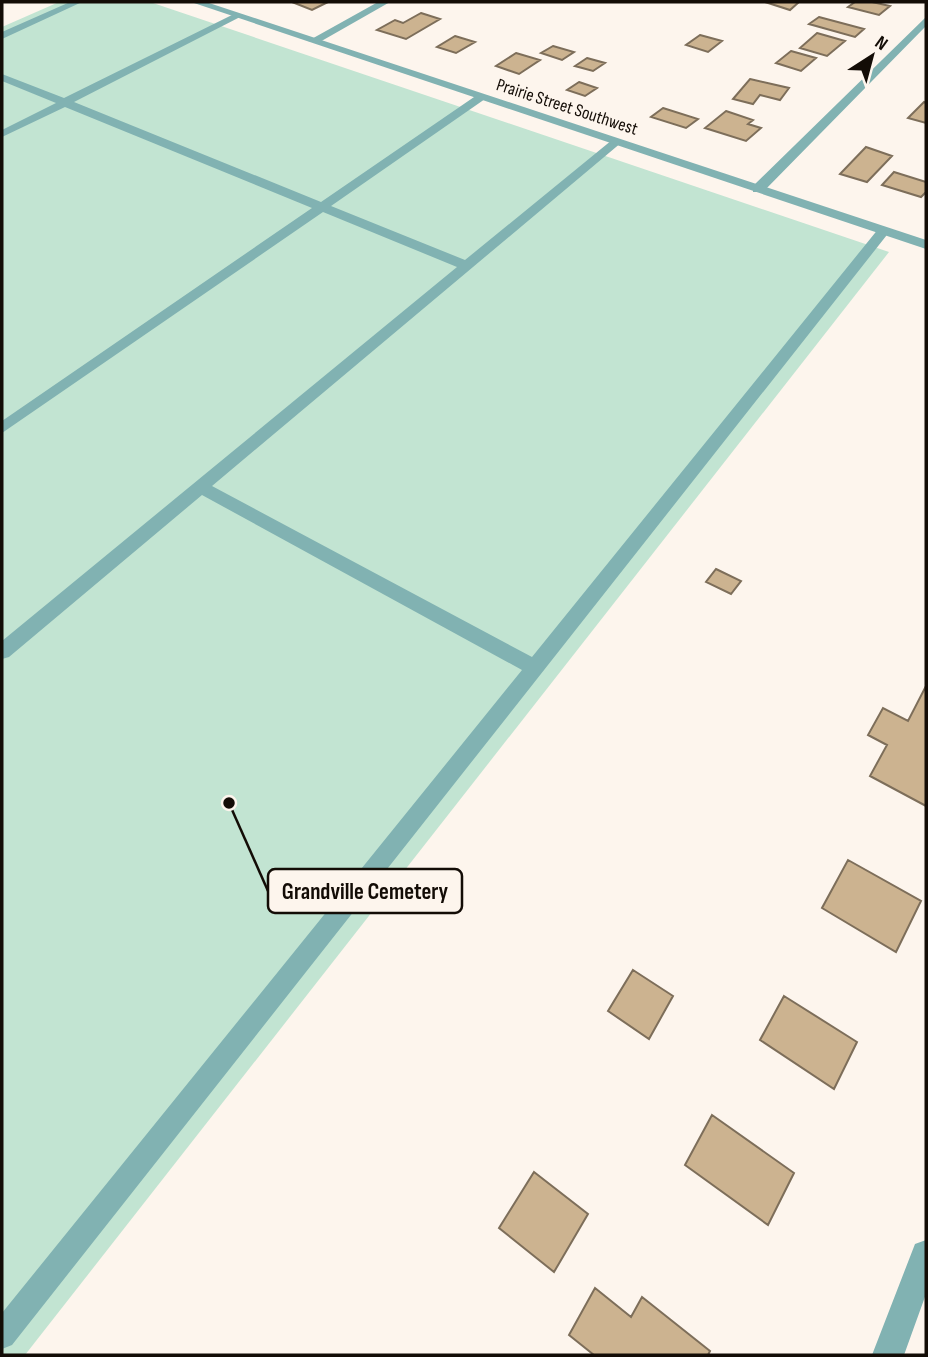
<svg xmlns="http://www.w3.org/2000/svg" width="928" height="1357" font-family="'Sofia Sans Condensed',sans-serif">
	<rect width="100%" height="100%" fill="#fdf5ed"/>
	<!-- green -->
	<path fill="#c2e4d2" d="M59 2H150L889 252 25 1355H2V27Z"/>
	<!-- building -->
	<path fill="#ccb390" stroke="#7d6e5a" stroke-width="2" d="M292 2H328L312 10Z
		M765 2H799L790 10Z
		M855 2H872L890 6 879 15 848 7Z
		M421 13 440 19 406 39 377 30 395 20 403 23Z
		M819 17 864 29 855 37 809 24Z
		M817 33 845 41 827 56 800 48Z
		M700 35 722 41 708 52 686 45Z
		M455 36 475 42 456 53 437 47Z
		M553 46 574 52 562 60 541 53Z
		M791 51 816 58 801 71 776 63Z
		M516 53 540 60 519 74 496 66Z
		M587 58 605 63 593 71 575 66Z
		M750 79 789 88 780 100 760 95 753 104 733 99Z
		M579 82 597 88 585 96 567 90Z
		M924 102 926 103V123L908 118Z
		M663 108 698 119 686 128 651 117Z
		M726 111 753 120 748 124 761 128 746 141 705 128Z
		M866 147 892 156 867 182 840 174Z
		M894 172 926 182V192L921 197 882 185Z
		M716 569 741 581 731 594 706 582Z
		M926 686V806L870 776 887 745 868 735 883 708 908 721Z
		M848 860 921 901 896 952 822 908Z
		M633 970 673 996 649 1039 608 1011Z
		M784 996 857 1042 834 1089 760 1040Z
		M712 1115 794 1173 768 1225 685 1165Z
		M534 1172 588 1214 554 1272 499 1228Z
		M595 1288 631 1317 642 1297 710 1351 708 1355H594L569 1335Z"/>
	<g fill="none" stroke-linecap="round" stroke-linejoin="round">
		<!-- service -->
		<path fill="#81b2b2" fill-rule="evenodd" d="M70 2H82L2 39V32Z
			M234 14 242 16 74 102 321 202 477 95H485V99L331 206 465 260 612 140 622 142 212 486 532 657 879 228 884 227 890 231 12 1345 2 1349V1313L522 670 202 495 9 657 2 659V641L457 267 323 212 2 433V421L312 208 65 107 2 137V130L56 103 2 81V74L64 98Z"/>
		<!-- minor -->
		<path fill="#81b2b2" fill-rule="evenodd" d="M378 2H390L318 43 308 41Z
			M926 17V26L763 192H753V186Z
			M926 1240V1294L904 1355H872L915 1244Z"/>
		<!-- tertiary -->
		<path fill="#81b2b2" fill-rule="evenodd" d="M191 2H206L926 240V249Z"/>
	</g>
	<g text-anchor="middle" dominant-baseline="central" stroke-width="5" stroke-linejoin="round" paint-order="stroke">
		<!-- far-street labels -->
		<g font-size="18" fill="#130c06" stroke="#fdf5ed">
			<text transform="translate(567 107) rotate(18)">Prairie Street Southwest</text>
		</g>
	</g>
	<!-- callouts -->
	<path fill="none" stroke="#130c06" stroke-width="2.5" d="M229 803L268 891"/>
	<circle fill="#130c06" stroke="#fdf5ed" stroke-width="2.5" cx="229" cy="803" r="7"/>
	<rect fill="#fdf5ed" stroke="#130c06" stroke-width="2.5" x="268" y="869" width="194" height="44" rx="7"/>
	<g font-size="23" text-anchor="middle" font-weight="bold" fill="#130c06">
		<text x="365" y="899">Grandville Cemetery</text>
	</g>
	<!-- border -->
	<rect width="928" height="1357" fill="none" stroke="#130c06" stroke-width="7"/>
	<!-- north arrow -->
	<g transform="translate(872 56) rotate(36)" stroke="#fdf5ed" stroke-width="5" paint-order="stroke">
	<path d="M0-5L12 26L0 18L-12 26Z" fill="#130c06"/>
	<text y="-10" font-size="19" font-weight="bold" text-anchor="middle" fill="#130c06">N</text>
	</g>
</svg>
